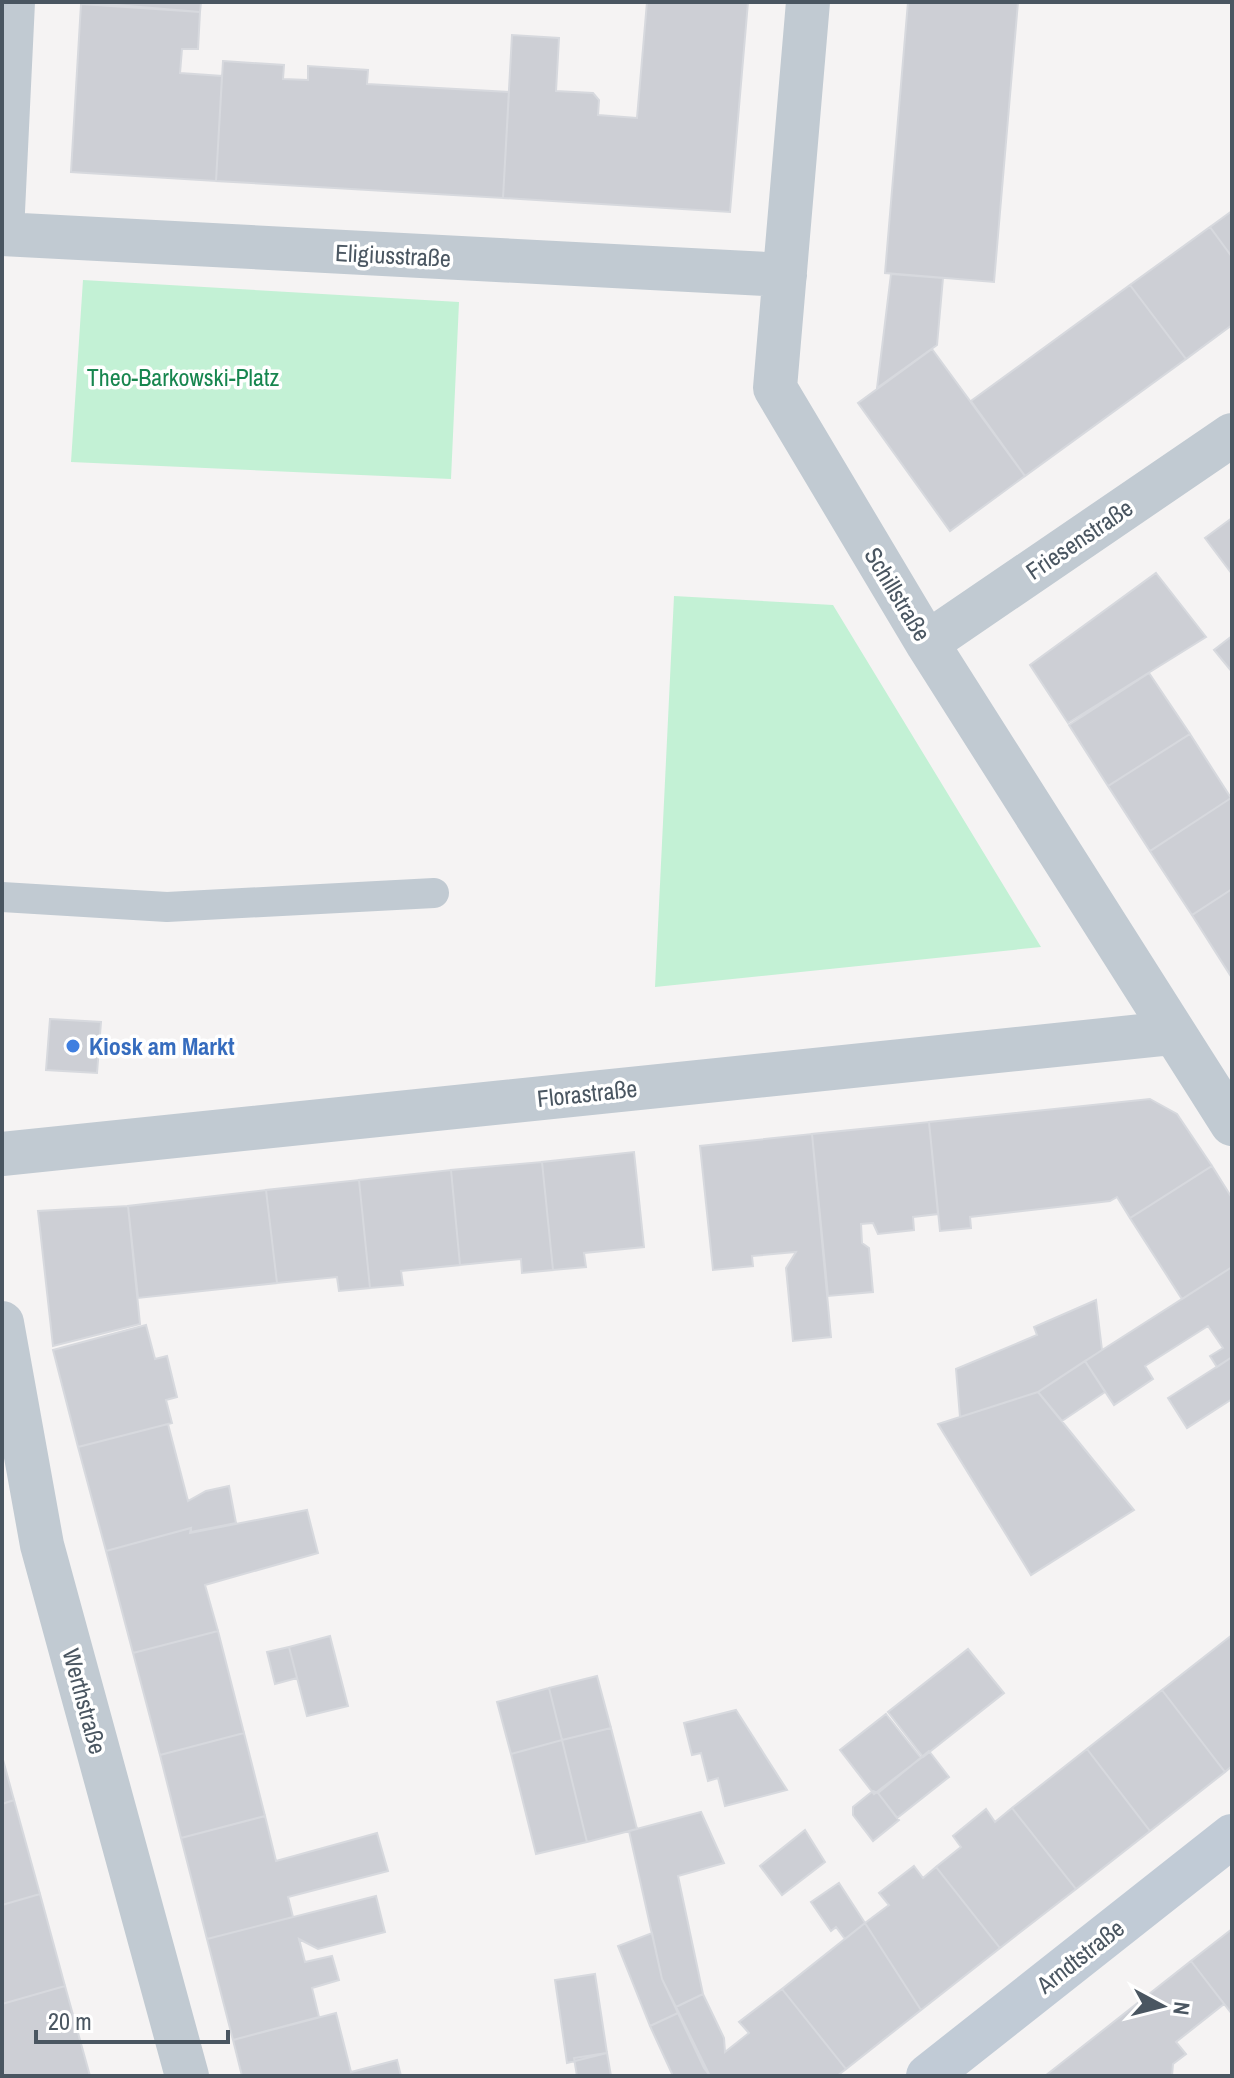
<svg xmlns="http://www.w3.org/2000/svg" width="1234" height="2078" font-family="'Archivo Narrow',sans-serif">
	<rect width="100%" height="100%" fill="#f5f3f3"/>
	<!-- green -->
	<path fill="#c3f1d5" d="M83 280 459 302 451 479 71 462Z
		M674 596 833 605 1041 947 655 987Z"/>
	<!-- building -->
	<path fill="#cdcfd5" stroke="#d7d9de" stroke-width="2" d="M81 2H201L200 12Z
		M647 2H748L730 212 503 198 512 35 559 38 556 91 593 93 599 100 598 115 637 118Z
		M908 2H1018L994 282 885 273Z
		M81 4 200 12 198 49H182L180 73 222 76 216 181 71 172Z
		M223 61 284 65 283 79 308 80V66L368 70 367 84 509 92 503 198 216 181Z
		M1232 211V257L1210 227Z
		M1210 227 1232 257V325L1186 359 1130 285Z
		M891 274 943 278 937 345 877 388Z
		M1130 285 1186 359 1025 476 971 401Z
		M932 349 1025 476 950 531 858 403Z
		M1232 518V574L1205 538Z
		M1156 573 1206 637 1068 723 1030 665Z
		M1232 636V672L1214 650Z
		M1149 673 1190 734 1108 786 1069 725Z
		M1190 734 1231 798 1150 851 1108 786Z
		M1231 798 1232 889 1192 915 1150 851Z
		M1232 889V978L1192 915Z
		M50 1019 101 1022 97 1073 46 1070Z
		M1150 1099 1177 1114 1212 1166 1130 1218 1117 1197 1110 1201 970 1217 971 1228 940 1231 929 1122Z
		M929 1122 938 1214 913 1217 914 1230 878 1234 873 1223 861 1224 862 1243 869 1248 873 1292 828 1296 812 1134Z
		M812 1134 831 1337 793 1341 786 1268 796 1252 752 1256 753 1266 713 1270 700 1146Z
		M634 1152 644 1247 584 1253 586 1267 553 1270 542 1162Z
		M542 1162 553 1270 522 1273 521 1259 460 1265 451 1170Z
		M1212 1166 1232 1198V1267L1182 1299 1130 1218Z
		M451 1170 460 1265 401 1271 403 1285 370 1288 359 1180Z
		M359 1180 370 1288 339 1291 337 1277 277 1283 266 1190Z
		M266 1190 277 1283 138 1298 128 1206Z
		M128 1206 140 1324 53 1346 38 1211Z
		M1232 1267V1357L1217 1367 1210 1356 1223 1348 1208 1326 1145 1366 1153 1379 1114 1405 1085 1361Z
		M1096 1300 1102 1350 1038 1392 960 1417 956 1369 1037 1335 1034 1327Z
		M146 1325 155 1359 167 1356 177 1397 166 1400 172 1423 78 1447 53 1350Z
		M1232 1357V1399L1187 1428 1168 1398Z
		M1085 1361 1105 1392 1062 1421 1038 1392Z
		M1038 1392 1134 1510 1031 1575 938 1424Z
		M168 1424 188 1501 206 1491 229 1486 236 1523 191 1532V1528L106 1551 78 1447Z
		M307 1510 318 1553 205 1585 218 1631 133 1653 106 1551 191 1528 190 1533Z
		M218 1631 244 1733 160 1755 133 1653Z
		M1232 1635V1766L1225 1772 1162 1690Z
		M330 1636 348 1706 307 1716 289 1647Z
		M289 1647 297 1678 275 1684 267 1652Z
		M968 1649 1004 1693 923 1757 888 1712Z
		M597 1676 611 1728 562 1740 549 1688Z
		M549 1688 562 1740 511 1754 497 1702Z
		M1162 1690 1225 1772 1150 1831 1087 1749Z
		M736 1710 787 1790 725 1806 718 1778 708 1781 701 1753 692 1755 684 1723Z
		M886 1714 921 1758 874 1794 840 1750Z
		M611 1728 637 1829 587 1842 562 1740Z
		M244 1733 265 1816 181 1838 160 1755Z
		M562 1740 587 1842 536 1854 511 1754Z
		M1087 1749 1150 1831 1076 1889 1012 1808Z
		M929 1751 949 1777 897 1818 878 1793Z
		M2 1756 14 1800 2 1804Z
		M873 1791 878 1793 899 1820 873 1841 853 1815V1807Z
		M14 1800 40 1894 2 1905V1804Z
		M1012 1808 1076 1889 1000 1948 936 1867 961 1847 953 1836 986 1809 995 1822Z
		M701 1812 724 1863 678 1876 703 1994 676 2007 662 1979 629 1831Z
		M265 1816 276 1861 377 1833 388 1871 288 1897 293 1917 207 1939 181 1838Z
		M805 1830 825 1862 782 1895 760 1866Z
		M914 1866 923 1878 936 1867 1000 1948 921 2010 865 1923 889 1905 879 1893Z
		M839 1883 865 1923 845 1939 836 1927 831 1931 811 1902Z
		M40 1894 65 1986 2 2004V1905Z
		M376 1896 385 1932 318 1949 299 1939 305 1962 332 1956 339 1980 312 1988 319 2017 233 2040 207 1939Z
		M865 1923 921 2010 846 2069 782 1989Z
		M1232 1929V2014L1191 1961Z
		M652 1933 662 1979 678 2013 650 2026 618 1946Z
		M1191 1961 1224 2004 1176 2042 1186 2054 1173 2064 1172 2076H1045Z
		M595 1974 607 2053 567 2063 555 1980Z
		M65 1986 90 2076H2V2004Z
		M782 1989 846 2069 837 2076H710L676 2007 703 1994 724 2038 725 2052 749 2033 739 2022Z
		M336 2013 351 2072 397 2060 401 2076H242L233 2040Z
		M678 2013 704 2068 710 2076H673L650 2026Z
		M607 2053 611 2076H577L574 2058Z"/>
	<g fill="none" stroke-linecap="round" stroke-linejoin="round">
		<!-- lane -->
		<path stroke="#c1cad2" stroke-width="30" d="M2 897 167 907 434 893"/>
		<!-- street -->
		<path stroke="#c1cad2" stroke-width="44" d="M808 2 775 388 927 643 1232 1124
			M2 232 13 2
			M2 234 785 275
			M927 643 1232 435
			M2 1154 1171 1033
			M2 1323 42 1545 187 2076"/>
		<!-- secondary -->
		<path stroke="#c1cbd6" stroke-width="44" d="M928 2076 1232 1836"/>
	</g>
	<!-- markers -->
	<circle fill="#3f7fe0" stroke="#fff" stroke-width="3" cx="73" cy="1046" r="8"/>
	<g text-anchor="middle" dominant-baseline="central" stroke-width="7" stroke-linejoin="round" paint-order="stroke">
		<!-- street labels -->
		<g font-size="24" fill="#4a5661" stroke="#fff">
			<text transform="translate(393 255) rotate(3)">Eligiusstraße</text>
			<text transform="translate(1079 539) rotate(-34)">Friesenstraße</text>
			<text transform="translate(898 594) rotate(59)">Schillstraße</text>
			<text transform="translate(587 1093) rotate(-6)">Florastraße</text>
			<text transform="translate(85 1701) rotate(75)">Werthstraße</text>
			<text transform="translate(1080 1956) rotate(-38)">Arndtstraße</text>
		</g>
		<!-- park labels -->
		<g font-size="24" fill="#17864f" stroke="#fff">
			<text x="183" y="377">Theo-Barkowski-Platz</text>
		</g>
		<!-- shop labels -->
		<g font-size="24" font-weight="bold" fill="#366cbe" stroke="#fff" text-anchor="start">
			<text x="89" y="1046">Kiosk am Markt</text>
		</g>
	</g>
	<!-- border -->
	<rect width="1234" height="2078" fill="none" stroke="#4a5661" stroke-width="8"/>
	<!-- north arrow -->
	<g transform="translate(1162 2006) rotate(97)" stroke="#ffffff" stroke-width="6" paint-order="stroke">
	<path d="M0-6L14 30L0 20L-14 30Z" fill="#4a5661"/>
	<text y="-12" font-size="22" font-weight="bold" text-anchor="middle" fill="#4a5661">N</text>
	</g>
	<!-- scale -->
	<path d="M36 2030v12h192v-12" fill="none" stroke="#4a5661" stroke-width="4"/>
	<text x="48" y="2030" font-size="24" fill="#4a5661" stroke="#ffffff" stroke-width="6" paint-order="stroke">20 m</text>
</svg>
